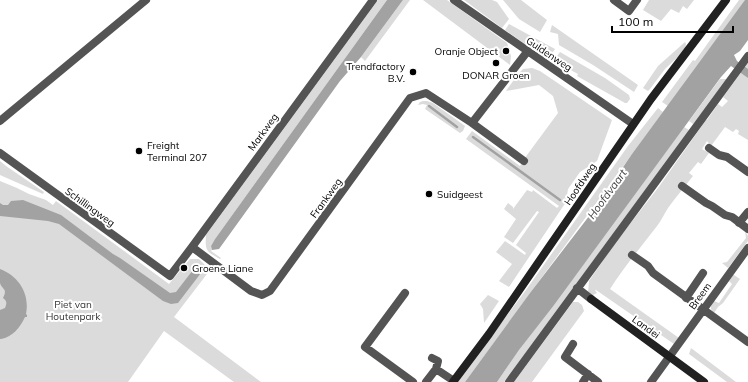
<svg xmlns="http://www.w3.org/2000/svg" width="748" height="382" font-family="Mulish,sans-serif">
	<rect width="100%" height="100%" fill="#fff"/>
	<!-- green -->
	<path fill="#dbdbdb" d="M378 0H387L215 239 211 246 212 250 211 251 221 258 220 259C206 251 205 251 206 235Z
		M403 0H410L365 61 361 57Z
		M423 0H447L507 43 511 56 510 65Z
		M464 0H492L497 2 509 19 502 28Z
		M503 0H521L547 20 540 32 519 19Z
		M649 0H694L687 9 683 6 679 13 671 9 661 21 643 10Z
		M739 0H746L668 106 662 102 693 60 695 61Z
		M509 24 555 49 548 60 505 30Z
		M552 25 638 85 634 92 593 65 559 45 558 34 550 32Z
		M685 42 686 44 685 50 665 69 650 89 648 91 643 88 658 66Z
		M560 52 605 78 629 95 630 99 627 103H625L577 76 578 74 563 66V64L557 60 556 62 554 60Z
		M748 63V73L746 76 748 78V140L738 134 739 131 736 129 733 132 725 127 711 146 707 141 702 149 709 153 701 164 698 162 689 173 693 176C685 186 676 197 668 208 664 214 661 221 657 226 641 247 624 267 610 289L679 338 674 344 596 290H595L597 293 591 296 588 294 589 281 615 243 658 188 706 120H707L718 104 722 107 728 101 723 97Z
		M532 68 540 71 612 120 597 161 580 172 568 189 566 202 509 287 499 281 512 264 496 252 505 241 525 255 526 253 516 245 539 212 537 211 513 243 504 237 516 219 504 209 508 203 513 207V209L527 190 532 192 533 190 557 208 559 206 466 139 472 131 520 166 527 155 558 113 553 96 539 85 506 91 518 74 523 69Z
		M720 79H727L698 118 693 124 689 121Z
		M423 101H427L433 103 465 126 463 131 460 133 425 109 427 105 423 104 418 105 420 102Z
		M658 108 663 112 465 382H457L526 290 628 146Z
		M684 127 689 130 687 133 504 382H497L519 350Z
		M0 161 6 166 44 192 43 194 0 175Z
		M594 170 571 203 572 190 583 175Z
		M0 181 17 188 29 194 46 200 53 205 56 201 169 284 190 259H199L210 270 174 317 261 382H234L164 331 128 382H0Z
		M745 231 748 236V241L728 268 722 263 727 262 746 238Z
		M733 275H734L740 279 723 303 718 307 714 313 711 309V306L714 301 719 303 732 284 729 281Z
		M488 295 499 301 484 323 483 309 480 304Z
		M573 302H578L582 305 584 311 532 382H514Z
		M691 348 736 382H727L689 354Z"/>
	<!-- water -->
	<path fill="#a2a2a2" d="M387 0H403L361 57 340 81 219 249 212 250 211 246 215 239Z
		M745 0H748V40L740 51 734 55 737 61 748 69V78L731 66 721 77 554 305 519 350 497 382H465L530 293 593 211 632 154Z
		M23 200 61 215 113 254 120 258 170 293 176 292 196 266H200L204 269 178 303 171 304 163 301 59 224 48 221 0 216V203L3 205H8L11 201Z
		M0 269C19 276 30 294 26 314L27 315V317H25C20 328 12 337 1 339H0V310L5 308C7 303 7 301 3 298 8 288 2 290 0 283 0 279 0 273 0 269Z"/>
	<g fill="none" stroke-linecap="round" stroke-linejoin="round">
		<!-- stream -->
		<path stroke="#a2a2a2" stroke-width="2.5" d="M429 106 457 127
			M473 137 560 200"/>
		<!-- street -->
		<path stroke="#545454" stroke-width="8" d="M454 0 633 124
			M614 0 629 11 637 0
			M0 121 146 0
			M472 123 524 161
			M709 148 719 155 727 157 748 172
			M0 153 170 276 192 247 373 0
			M682 186 706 203 712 206 725 215 732 217 748 229
			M739 223 748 212
			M192 247 251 291 262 295 270 291 410 98 426 93 472 123 527 52
			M632 255 648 266 653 273 748 342
			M577 288 591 299
			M405 293 365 347 413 382
			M686 298 703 273
			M573 344 565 357 598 382
			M432 358 438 361 436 369
			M426 382 436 369 454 381
			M509 382 748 56
			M583 382 588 374
			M651 382 748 248"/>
		<!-- secondary -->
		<path stroke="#212121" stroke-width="8" d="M591 299 704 382
			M453 382 489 334 651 99 726 0"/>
	</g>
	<!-- markers -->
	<g fill="#000" stroke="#fff" stroke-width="1.5">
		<circle cx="506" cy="51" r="4"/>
		<circle cx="496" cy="63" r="4"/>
		<circle cx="413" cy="72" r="4"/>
		<circle cx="139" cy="151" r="4"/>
		<circle cx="429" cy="194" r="4"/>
		<circle cx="184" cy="268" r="4"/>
	</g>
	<g text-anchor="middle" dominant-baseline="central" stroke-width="4" stroke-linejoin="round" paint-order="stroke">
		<!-- poi labels -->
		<g font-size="10" fill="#000" stroke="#fff" text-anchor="start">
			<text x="498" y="51" text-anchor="end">Oranje Object</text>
			<text x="405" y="66" text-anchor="end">Trendfactory<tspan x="405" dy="12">B.V.</tspan></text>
			<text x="496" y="75" text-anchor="middle">DONAR Groen</text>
			<text x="147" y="145">Freight<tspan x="147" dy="12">Terminal 207</tspan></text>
			<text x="437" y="194">Suidgeest</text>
			<text x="192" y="268">Groene Liane</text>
		</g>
		<!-- street labels -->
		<g font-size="10" fill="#000" stroke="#fff">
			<text transform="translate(549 54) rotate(34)">Guldenweg</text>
			<text transform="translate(263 132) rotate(-54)">Markweg</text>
			<text transform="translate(580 184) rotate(-56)">Hoofdweg</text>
			<text transform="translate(326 198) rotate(-54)">Frankweg</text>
			<text transform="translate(90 207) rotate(36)">Schillingweg</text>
			<text transform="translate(700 296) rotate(-54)">Breem</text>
			<text transform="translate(646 327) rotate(36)">Landei</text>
		</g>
		<!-- park labels -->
		<g font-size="10" fill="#323232" stroke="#fff">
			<text x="73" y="304">Piet van<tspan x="73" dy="12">Houtenpark</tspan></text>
		</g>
		<!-- water labels -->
		<g font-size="11" font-style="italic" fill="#434343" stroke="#fff">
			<text transform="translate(607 194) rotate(-54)">Hoofdvaart</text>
		</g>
	</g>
	<!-- scale -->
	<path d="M612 26v6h121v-6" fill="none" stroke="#000000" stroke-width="2"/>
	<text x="618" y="26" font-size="12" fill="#000000" stroke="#ffffff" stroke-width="3" paint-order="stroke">100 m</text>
</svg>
